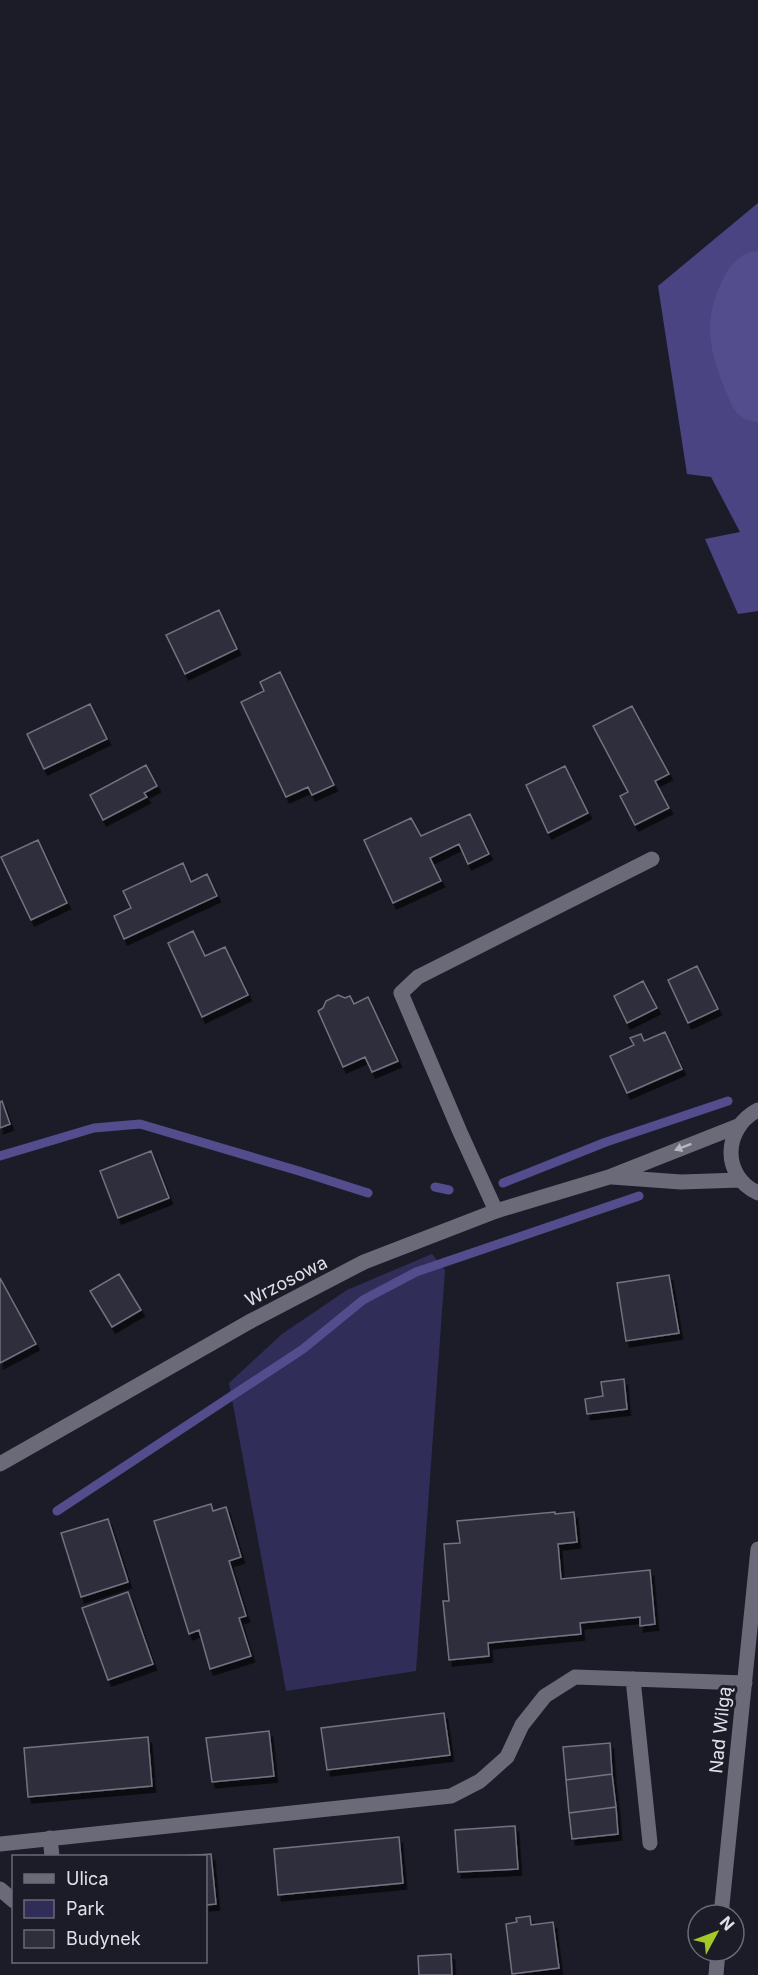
<svg xmlns="http://www.w3.org/2000/svg" width="758" height="1975" font-family="Inter,sans-serif">
	<defs>
		<filter id="shadow"><feDropShadow dx="3.5" dy="6" stdDeviation="0" flood-color="#0009"/></filter>
	</defs>
	<rect width="100%" height="100%" fill="#1c1c28"/>
	<!-- green -->
	<path fill="#312d59" d="M432 1254 445 1270 416 1671 286 1691 229 1383 282 1334 347 1290Z"/>
	<!-- forest -->
	<path fill="#4a4483" d="M758 203V611L738 614 705 539 740 532 711 477 687 474 658 286Z"/>
	<g fill="none" stroke-linecap="round" stroke-linejoin="round">
		<!-- stream -->
		<path stroke="#534d8e" stroke-width="9" d="M0 1156 94 1128 140 1124 299 1171 368 1193
			M503 1183 606 1142 728 1101
			M435 1187 449 1190
			M57 1511 303 1349 363 1300 416 1272 639 1196"/>
		<!-- river -->
		<path stroke="#534d8e" stroke-width="58" d="M758 280C751 285 749 292 746 299 730 331 745 362 758 393"/>
	</g>
	<!-- building -->
	<path fill="#2f2f3c" stroke="#727280" stroke-width="1.5" filter="url(#shadow)" d="M219 610 237 649 185 674 166 635Z
		M280 672 334 785 312 795 308 787 286 797 241 702 264 691 260 682Z
		M90 704 107 739 44 769 27 734Z
		M632 706 669 774 655 781 669 808 635 825 620 796 628 792 593 726Z
		M146 765 157 786 144 793 147 797 103 820 90 795Z
		M565 766 588 813 548 833 526 785Z
		M470 814 489 854 468 864 459 844 430 858 441 881 393 903 364 840 411 818 421 836Z
		M38 840 67 903 31 920 1 857Z
		M183 863 191 882 207 874 217 896 124 939 114 916 131 908 123 891Z
		M193 931 205 956 225 947 248 995 202 1017 168 943Z
		M697 966 718 1009 688 1023 668 980Z
		M643 981 657 1008 627 1023 614 996Z
		M338 995 345 998 350 996 354 1004 368 997 398 1061 372 1072 365 1057 343 1067 318 1011 323 1008 326 1001Z
		M665 1032 682 1069 627 1093 610 1056 634 1045 630 1038 641 1034 644 1041Z
		M2 1101 10 1124 0 1128V1102Z
		M151 1151 169 1198 118 1218 100 1171Z
		M119 1274 141 1310 112 1327 90 1291Z
		M669 1275 679 1333 626 1341 617 1283Z
		M0 1278 36 1344 0 1363Z
		M624 1379 627 1409 587 1414 585 1399 603 1396 601 1382Z
		M211 1504 213 1511 226 1507 241 1557 229 1561 246 1616 239 1618 251 1656 210 1669 199 1630 189 1634 154 1521Z
		M555 1512V1514L574 1512 577 1542 558 1544 561 1579 650 1570 655 1624 640 1626V1617L580 1623 581 1634 488 1643 489 1656 449 1660 443 1601H449L444 1544 460 1543 457 1521Z
		M108 1519 128 1582 81 1597 61 1533Z
		M128 1592 153 1664 108 1680 82 1608Z
		M444 1713 450 1755 327 1770 321 1728Z
		M269 1731 274 1776 212 1782 206 1738Z
		M148 1737 152 1786 28 1797 24 1748Z
		M610 1743 612 1774 566 1780 563 1747Z
		M612 1774 616 1807 569 1813 566 1780Z
		M616 1807 618 1834 572 1839 569 1813Z
		M515 1826 518 1869 458 1872 455 1830Z
		M399 1837 403 1883 278 1895 274 1849Z
		M211 1854 216 1904 206 1905V1856H181Z
		M530 1916 531 1925 553 1922 559 1968 512 1974 506 1924 517 1922 516 1918Z
		M451 1954 452 1975H419L418 1956Z"/>
	<g fill="none" stroke-linecap="round" stroke-linejoin="round">
		<!-- service -->
		<path stroke="#6a6a78" stroke-width="15" d="M496 1211 460 1132 401 993 418 977 652 859
			M633 1679 650 1843
			M50 1838 52 1856
			M0 1844 451 1796 480 1781 507 1757 522 1725 545 1696 575 1677 745 1683
			M0 1889 14 1901"/>
		<!-- minor -->
		<path stroke="#6a6a78" stroke-width="15" d="M721 1915 758 1549
			M716 1975 718 1951"/>
		<!-- tertiary -->
		<path stroke="#6a6a78" stroke-width="15" d="M758 1110C723 1128 721 1176 758 1193
			M612 1177 681 1182 740 1180
			M0 1464 249 1322 364 1262 496 1211 609 1177 738 1126"/>
	</g>
	<!-- one-way arrows -->
	<defs><path id="oneway-solid" d="M-6-.8H1V-3.2L6.5 0L1 3.2V.8H-6Z" transform="scale(1.5)"/></defs>
	<use fill="#b7b7c1" href="#oneway-solid" transform="translate(683 1147) rotate(159)"/>
	<g text-anchor="middle" dominant-baseline="central" stroke-width="6" stroke-linejoin="round" paint-order="stroke">
		<!-- street labels -->
		<g font-size="18" fill="#e0e0e8" stroke="#1c1c28">
			<text transform="translate(286 1281) rotate(-27)">Wrzosowa</text>
			<text transform="translate(720 1730) rotate(-84)">Nad Wilgą</text>
		</g>
	</g>
	<!-- legend -->
	<rect x="12" y="1855" width="195" height="108" fill="#1c1c28" stroke="#6a6a75" stroke-width="1.5"/>
	<rect x="24" y="1874" width="30" height="9" fill="#6a6a78" stroke="#6a6a75" stroke-width="1.5"/>
	<text x="66" y="1885" font-size="18" fill="#e0e0e8">Ulica</text>
	<rect x="24" y="1900" width="30" height="18" fill="#312d59" stroke="#6a6a75" stroke-width="1.5"/>
	<text x="66" y="1915" font-size="18" fill="#e0e0e8">Park</text>
	<rect x="24" y="1930" width="30" height="18" fill="#2f2f3c" stroke="#6a6a75" stroke-width="1.5"/>
	<text x="66" y="1945" font-size="18" fill="#e0e0e8">Budynek</text>
	<!-- north arrow -->
	<g transform="translate(716 1933) rotate(49)"><circle r="28" fill="#1c1c28" stroke="#6a6a75" stroke-width="1.5"/>
	<path d="M0-4.5L10 22L0 15L-10 22Z" fill="#a4c825"/>
	<text y="-9" font-size="16" font-weight="bold" text-anchor="middle" fill="#e0e0e8">N</text>
	</g>
</svg>
